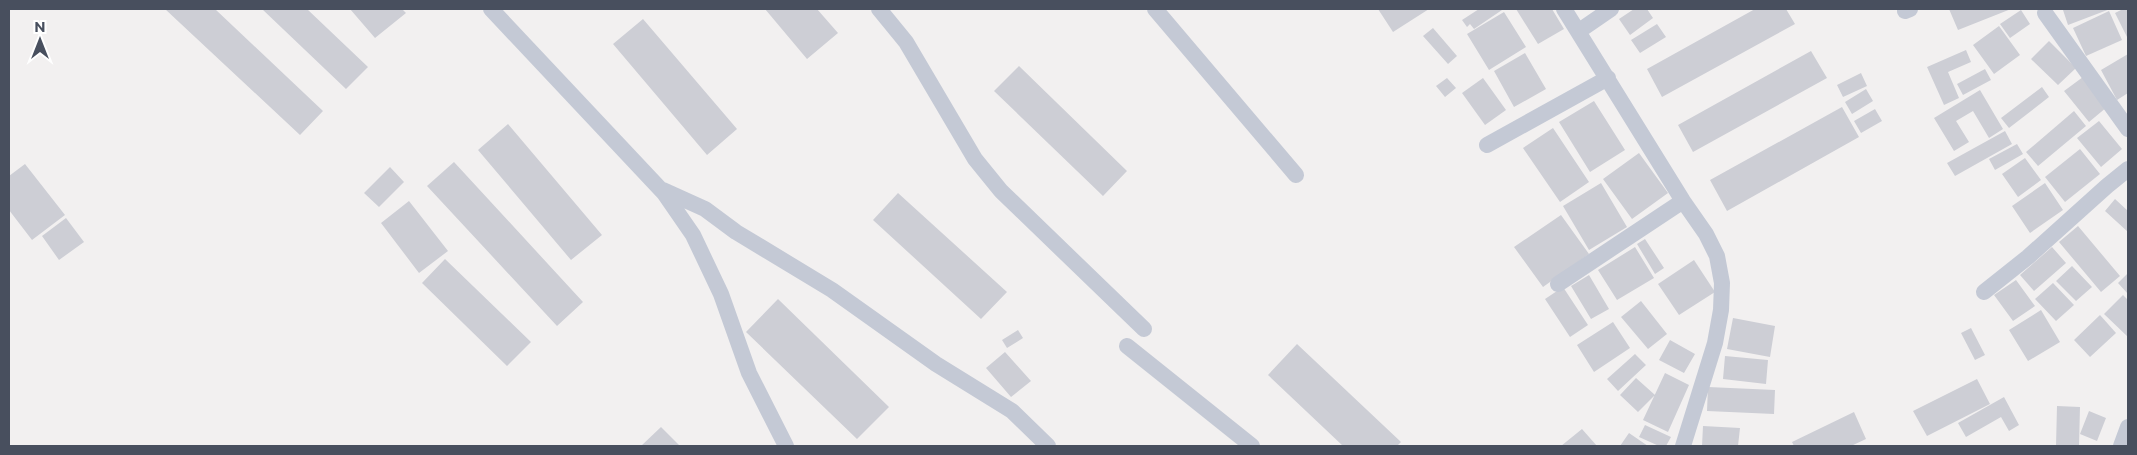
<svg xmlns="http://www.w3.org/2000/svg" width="2137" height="455" font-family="Montserrat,sans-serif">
	<rect width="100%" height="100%" fill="#f2f0f0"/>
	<!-- building -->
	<path fill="#cdced5" d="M165 9H215L323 111 300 135Z
		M262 9H307L368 67 346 89Z
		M350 9H402L406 13 375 38Z
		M765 9H817L838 33 807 59Z
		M1378 9H1429L1393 32Z
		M1479 9H1502V10L1474 29 1470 24 1467 27 1462 20Z
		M1516 9H1552L1564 29 1538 44Z
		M1634 9H1647L1653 18 1630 35 1619 19Z
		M1755 9H1786L1795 24 1662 97 1647 69Z
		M1949 9H2011L1958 30Z
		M2066 9H2110L2068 25 2063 10Z
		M2123 9H2128V39L2115 13Z
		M2021 10 2030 24 2010 38 2000 24Z
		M2109 11 2122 40 2086 56 2073 28Z
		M1504 12 1526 47 1489 70 1467 34Z
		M643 19 737 129 707 155 613 44Z
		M1657 24 1666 37 1640 53 1631 40Z
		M1999 26 2020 55 1994 74 1973 45Z
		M1433 28 1457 56 1448 64 1423 36Z
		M2049 41 2076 68 2058 85 2031 59Z
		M1966 50 1971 62 1948 72 1959 98 1944 105 1927 67Z
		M1811 51 1827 78 1693 152 1678 125Z
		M1525 53 1546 89 1514 107 1494 71Z
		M2128 54V93L2117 100 2101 70Z
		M1019 66 1127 171 1103 196 994 91Z
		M1985 69 1991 80 1963 95 1957 84Z
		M1861 73 1867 86 1843 97 1837 85Z
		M2083 77 2107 107 2089 122 2064 91Z
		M1447 78 1456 88 1445 97 1436 86Z
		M1483 78 1506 110 1485 125 1462 93Z
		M2042 87 2049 97 2009 128 2001 118Z
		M1866 89 1873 101 1852 114 1845 102Z
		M1980 90 2003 129 1989 138 1973 111 1956 121 1969 142 1954 151 1934 118Z
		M1594 101 1625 150 1590 172 1559 122Z
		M1842 107 1859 137 1727 211 1710 180Z
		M1875 109 1882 121 1861 133 1854 121Z
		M2074 111 2086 126 2038 166 2026 152Z
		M2099 121 2122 149 2101 167 2077 138Z
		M508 124 602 235 571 260 478 150Z
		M1553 128 1589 182 1560 202 1523 148Z
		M2005 131 2012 144 1955 176 1947 163Z
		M2017 144 2023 154 1995 170 1989 159Z
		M2080 149 2100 174 2065 202 2045 177Z
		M1639 153 1668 193 1632 219 1603 179Z
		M2025 158 2041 180 2018 197 2002 174Z
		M454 162 583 302 557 326 427 186Z
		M25 164 65 215 32 240 9 210V176Z
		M390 167 404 182 379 207 364 193Z
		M1601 183 1627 227 1589 250 1563 206Z
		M2045 183 2063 210 2030 233 2012 206Z
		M898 193 1007 292 981 319 873 220Z
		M2115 199 2128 211V232L2105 211Z
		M409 201 448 251 419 273 381 223Z
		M1561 215 1589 254 1543 287 1514 247Z
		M66 218 84 242 59 260 42 236Z
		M2078 226 2120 276 2101 292 2059 242Z
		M1645 239 1664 268 1655 274 1637 244Z
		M1635 247 1654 278 1617 300 1598 270Z
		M2052 247 2066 263 2034 291 2020 275Z
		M445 259 531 342 507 366 422 283Z
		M1694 260 1715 292 1679 315 1658 284Z
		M2072 266 2092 287 2076 301 2056 281Z
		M2128 273V294L2118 283Z
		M1589 275 1609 309 1591 319 1571 286Z
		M2016 280 2035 306 2013 321 1994 295Z
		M2053 283 2074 305 2056 321 2035 299Z
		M1563 287 1588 325 1570 337 1545 299Z
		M2123 295 2128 300V337L2104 314Z
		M778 299 889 407 857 439 746 332Z
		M1641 301 1667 334 1648 349 1621 317Z
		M2041 310 2060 342 2028 361 2009 330Z
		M2100 315 2116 333 2090 357 2074 340Z
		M1733 318 1775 326 1770 357 1727 349Z
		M1613 322 1630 348 1594 372 1577 345Z
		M1971 328 1985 355 1975 360 1961 333Z
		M1018 330 1023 338 1007 348 1002 340Z
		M1670 340 1695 354 1684 373 1659 360Z
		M1297 344 1401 442 1397 446H1343L1268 375Z
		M1005 352 1031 381 1011 397 986 368Z
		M1635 354 1646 365 1618 391 1607 379Z
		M1725 356 1768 360 1766 384 1723 379Z
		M1665 373 1689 385 1668 432 1643 420Z
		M1636 378 1655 395 1638 412 1620 395Z
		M1977 379 1990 404 1927 436 1913 411Z
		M1708 387 1775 390 1774 414 1707 411Z
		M2004 397 2019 425 2009 431 2001 417 1966 437 1958 423Z
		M2057 406 2080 407 2079 446H2056Z
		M2089 411 2106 418 2097 441 2080 434Z
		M1854 412 1866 439 1851 446H1794L1792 442Z
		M1645 425 1671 437 1666 446H1659L1639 437Z
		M1703 426 1740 428 1738 446H1702Z
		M661 427 680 446H641Z
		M1582 429 1597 446H1561Z
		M1629 433 1648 446H1620Z"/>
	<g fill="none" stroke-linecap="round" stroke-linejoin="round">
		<!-- minor -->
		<path stroke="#c4c9d5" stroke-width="16" d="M491 9 664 193 693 235 721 294 749 373 786 446
			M879 9 906 42 975 159 1001 191 1144 329
			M1155 9 1296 175
			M1564 9 1683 201 1706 234 1717 256 1722 283 1721 310 1715 343 1683 446
			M1905 11 1910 9
			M2045 13 2128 129
			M1579 31 1611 9
			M1487 145 1608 78
			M663 190 705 209 736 232 832 290 936 364 1012 411 1048 446
			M1558 284 1683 201
			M1984 292 2028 257 2107 186 2128 169
			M1127 346 1252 446
			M2121 446 2128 427"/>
	</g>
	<!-- border -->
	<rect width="2137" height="455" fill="none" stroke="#484f5e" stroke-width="20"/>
	<!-- north arrow -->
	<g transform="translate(40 40)" stroke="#ffffff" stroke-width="4" paint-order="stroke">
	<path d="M0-4L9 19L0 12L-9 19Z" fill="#484f5e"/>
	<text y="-8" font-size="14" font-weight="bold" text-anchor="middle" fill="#484f5e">N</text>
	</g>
</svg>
